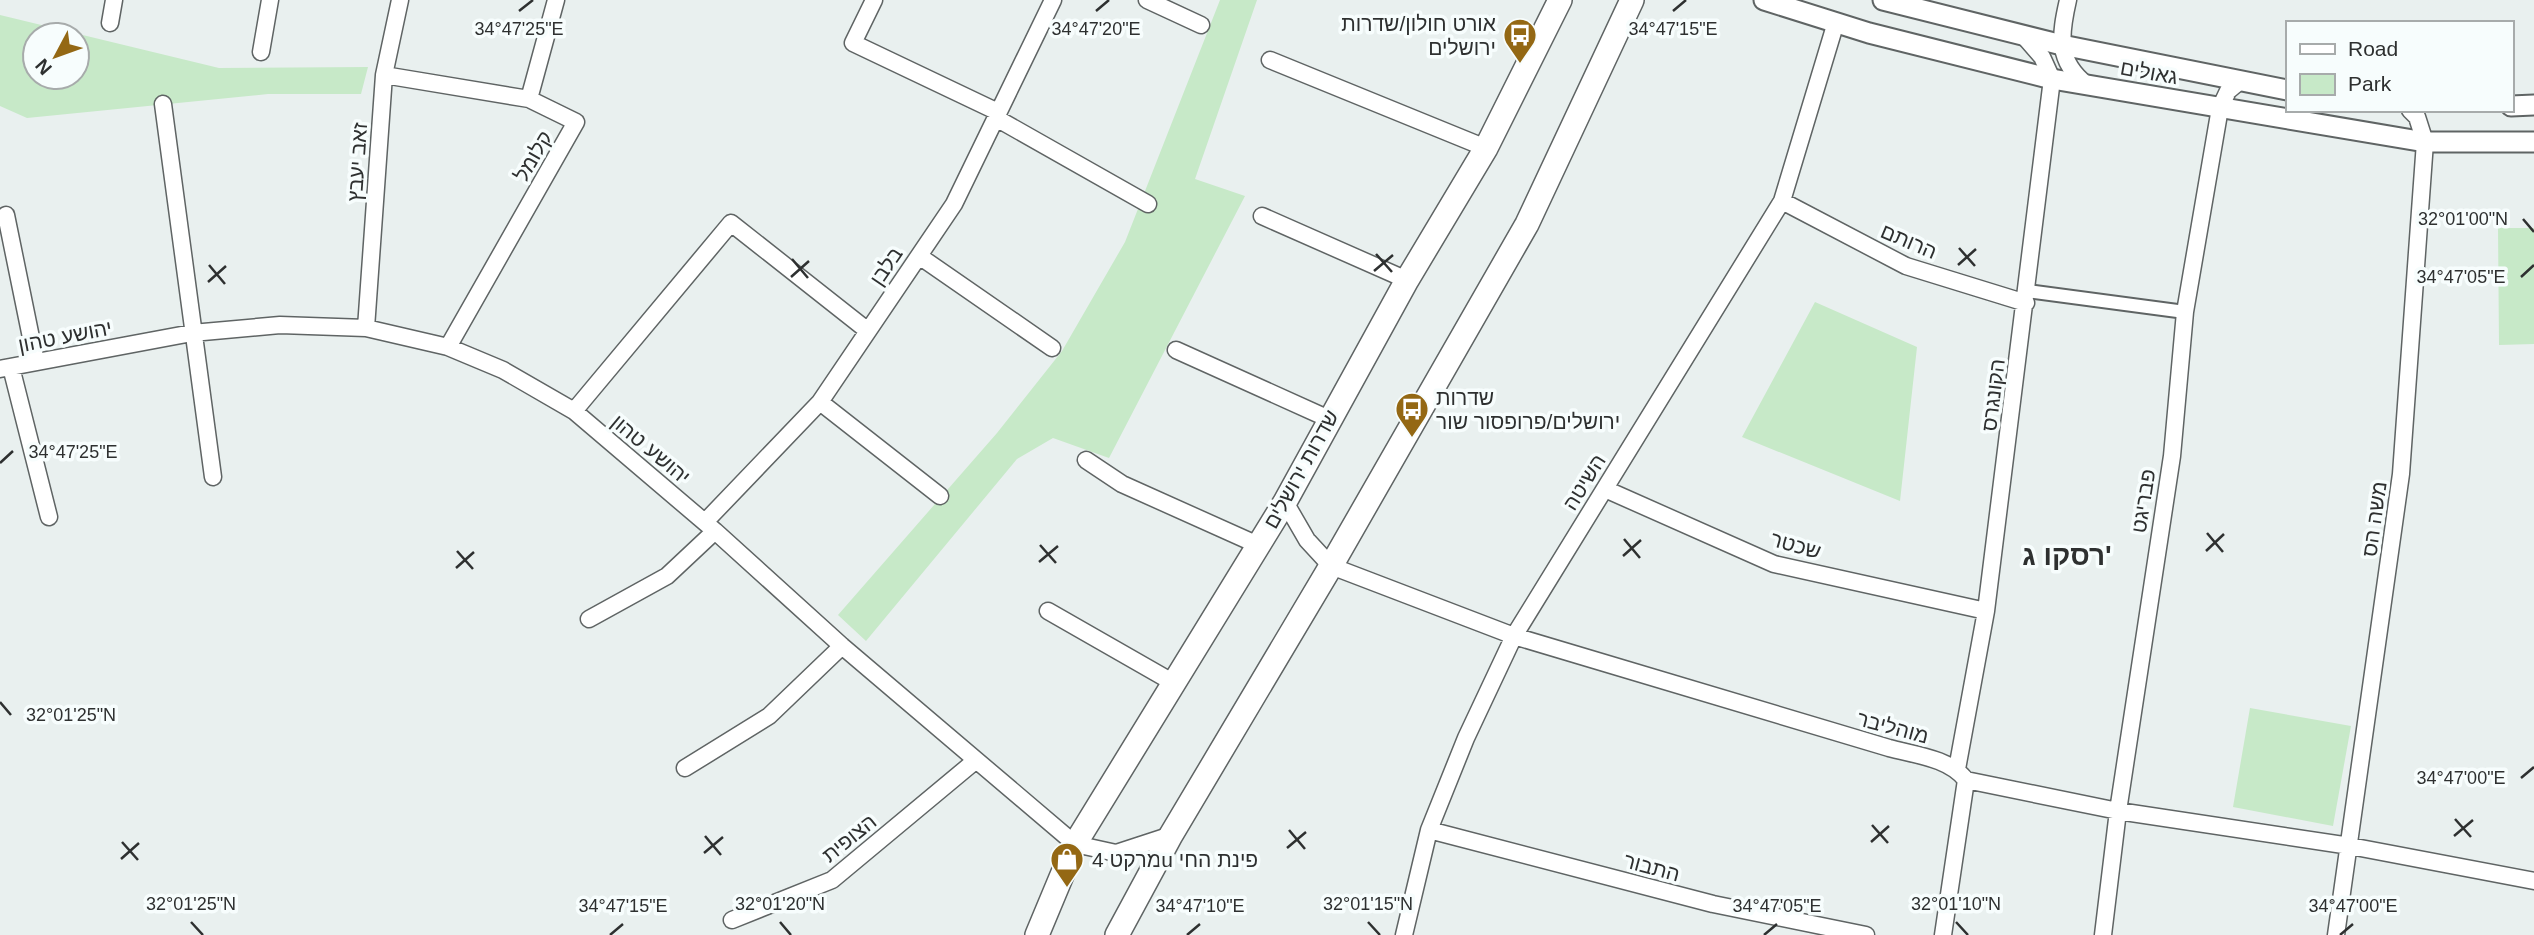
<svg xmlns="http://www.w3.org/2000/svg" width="2534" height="935" font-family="Helvetica,'Noto Sans Hebrew',sans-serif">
	<rect width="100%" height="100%" fill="#e9f0ef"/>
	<!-- green -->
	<path fill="#c7e9c8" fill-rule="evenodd" d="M1220 0H1257L1195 179 1245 196 1109 458 1053 438 1017 459 866 641 838 615 997 433 1062 351 1125 242Z
		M0 15 219 68 368 67 361 94H268L27 118 0 106ZM35 35H77V77H35Z
		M2498 228H2534V344L2499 345Z
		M1815 302 1917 347 1900 501 1742 437Z
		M2250 708 2351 726 2333 826 2233 807Z"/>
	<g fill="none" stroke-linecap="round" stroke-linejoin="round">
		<defs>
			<path id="pedestrian" d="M2027 291 2185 312"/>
			<path id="minor" d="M874 0 853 43 998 112
				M1147 0 1201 25
				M2068 0C2060 35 2056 61 2087 85
				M110 23 114 0
				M261 52 270 0
				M1270 60 1486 148
				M384 75 529 99 576 122 448 347
				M529 99 556 0
				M163 104 213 477
				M996 118 1148 204
				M1782 201 1906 266 2026 303
				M6 215 36 362
				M1262 216 1407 280
				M919 256 1052 348
				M366 328 384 75 400 0
				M1176 350 1329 419
				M11 367 49 517
				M0 369 192 333 280 325 366 328 448 347 503 370 574 411 715 531 842 646 1075 844 1116 853 1171 835
				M820 402 940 496
				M574 411 731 223 868 331
				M1086 460 1122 484 1258 545
				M1605 489 1774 564 1986 611
				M1285 502 1307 540 1331 566 1514 636 1889 748C1915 755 1949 758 1966 780L2118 811 2350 846 2534 881
				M705 522 820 402 954 204 1053 0
				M1048 611 1174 683
				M589 619 667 576 715 531
				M685 768 769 716 842 646
				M1957 769 1986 611 2052 79 2042 57 2022 34
				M1429 830 1713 904 1866 935
				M732 920 832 880 975 761
				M1404 935 1429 830 1466 738 1514 636 1782 201 1836 22
				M1943 935 1966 780
				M2103 935 2118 811 2172 456 2185 312 2220 108 2228 91 2240 81
				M2336 935 2401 474 2425 142 2417 117 2410 110"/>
			<path id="tertiary" d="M1764 0 1869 33 2052 79 2425 142H2534
				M1883 0 2062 45 2287 90
				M2511 106 2534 105"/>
			<path id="secondary" d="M1037 935 1075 844 1285 502 1407 280 1486 148 1560 0
				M1117 935 1171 835 1331 566 1527 224 1632 0"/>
		</defs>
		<!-- pedestrian casing -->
		<use href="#pedestrian" stroke="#5f6464" stroke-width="16"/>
		<!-- minor casing -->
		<use href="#minor" stroke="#5f6464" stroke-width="19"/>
		<!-- tertiary casing -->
		<use href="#tertiary" stroke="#5f6464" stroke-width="23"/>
		<!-- secondary casing -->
		<use href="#secondary" stroke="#5f6464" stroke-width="26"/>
		<!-- pedestrian -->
		<use href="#pedestrian" stroke="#fff" stroke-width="12"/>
		<!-- minor -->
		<use href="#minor" stroke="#fff" stroke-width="16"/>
		<!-- tertiary -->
		<use href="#tertiary" stroke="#fff" stroke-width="19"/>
		<!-- secondary -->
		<use href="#secondary" stroke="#fff" stroke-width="23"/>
	</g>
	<!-- ticks -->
	<path fill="none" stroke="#2e3030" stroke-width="2.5" d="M519 11 533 0M1096 11 1109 0M1673 11 1686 0M2523 219 2534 232M1959 248 1975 266M1376 254 1392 272M792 259 808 278M209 265 225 284M1958 265 1976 249M1374 271 1393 255M791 277 809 261M2521 277 2534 265M208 282 226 266M0 463 13 451M2207 533 2223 552M1624 539 1640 558M1040 545 1056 563M457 551 473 569M2206 551 2224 534M1623 556 1641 540M1039 562 1058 546M456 568 474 552M0 702 11 715M2521 778 2534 767M2455 819 2471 837M1872 825 1888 843M1289 830 1305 849M705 836 721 855M2454 836 2473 820M122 842 138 860M1871 842 1889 826M1287 848 1306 832M704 853 723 837M121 859 139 843M191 922 203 935M780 922 791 935M1368 922 1380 935M1956 922 1968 935M610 935 623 924M1187 935 1200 924M1764 935 1777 924M2340 935 2353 924"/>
	<!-- icons -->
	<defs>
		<symbol id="bus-pin" viewBox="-11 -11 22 30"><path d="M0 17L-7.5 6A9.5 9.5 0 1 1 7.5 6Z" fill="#946814" stroke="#f7fdfd"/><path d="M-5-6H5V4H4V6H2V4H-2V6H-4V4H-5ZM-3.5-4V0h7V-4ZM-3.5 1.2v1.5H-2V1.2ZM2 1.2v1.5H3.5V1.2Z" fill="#fff"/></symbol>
		<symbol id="shop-pin" viewBox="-11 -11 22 30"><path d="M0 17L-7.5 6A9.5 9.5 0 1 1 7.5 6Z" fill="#946814" stroke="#f7fdfd"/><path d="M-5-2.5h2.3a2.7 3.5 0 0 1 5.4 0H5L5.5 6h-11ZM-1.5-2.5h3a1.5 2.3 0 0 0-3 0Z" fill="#fff"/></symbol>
	</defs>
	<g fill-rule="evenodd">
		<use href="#bus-pin" x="1501" y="16" width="38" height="52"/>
		<use href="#bus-pin" x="1393" y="390" width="38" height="52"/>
		<use href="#shop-pin" x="1048" y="840" width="38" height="52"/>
	</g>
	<g text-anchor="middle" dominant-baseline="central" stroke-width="7" stroke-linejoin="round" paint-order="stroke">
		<!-- poi labels -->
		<g font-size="21" fill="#2e3030" stroke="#f7fdfd" text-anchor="start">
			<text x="1496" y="23" text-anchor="end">אורט חולון/שדרות<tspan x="1496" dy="24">ירושלים</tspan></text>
			<text x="1436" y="397">שדרות<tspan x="1436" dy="24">ירושלים/פרופסור שור</tspan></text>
			<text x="1092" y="859">מרקט 4u פינת החי</text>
		</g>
		<!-- street labels -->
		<g font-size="21" fill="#2e3030" stroke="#f7fdfd">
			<text transform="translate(2149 72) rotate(10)">גאולים</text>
			<text transform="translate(533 156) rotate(-60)">קלומל</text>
			<text transform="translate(357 162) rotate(-86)">זאב יעבץ</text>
			<text transform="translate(1909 241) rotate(23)">הרותם</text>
			<text transform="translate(886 266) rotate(-56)">בלבן</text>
			<text transform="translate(65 336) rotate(-11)">יהושע טהון</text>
			<text transform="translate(1993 395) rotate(-83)">הקונגרס</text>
			<text transform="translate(651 449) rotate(40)">יהושע טהון</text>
			<text transform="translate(1301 469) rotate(-61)">שדרות ירושלים</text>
			<text transform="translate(1584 482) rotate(-58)">השיטה</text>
			<text transform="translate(2143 501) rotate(-81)">פבריגט</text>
			<text transform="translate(2374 519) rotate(-82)">משה הס</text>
			<text transform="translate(1796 545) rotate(16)">שכטר</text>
			<text transform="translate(1893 727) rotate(15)">מוהליבר</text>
			<text transform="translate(849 838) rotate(-39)">הצופית</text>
			<text transform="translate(1652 867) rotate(15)">התבור</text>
		</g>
		<!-- district labels -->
		<g font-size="28" font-weight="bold" fill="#2e3030" stroke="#f7fdfd">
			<text x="2067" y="555">רסקו ג'</text>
		</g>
	</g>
	<g font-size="18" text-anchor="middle" fill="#2e3030" stroke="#f7fdfd" stroke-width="7" stroke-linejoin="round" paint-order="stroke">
		<text x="519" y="35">34°47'25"E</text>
		<text x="1096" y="35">34°47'20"E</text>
		<text x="1673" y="35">34°47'15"E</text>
		<text x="2463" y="225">32°01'00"N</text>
		<text x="2461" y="283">34°47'05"E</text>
		<text x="73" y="458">34°47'25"E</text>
		<text x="71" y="721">32°01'25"N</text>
		<text x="2461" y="784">34°47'00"E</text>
		<text x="191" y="910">32°01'25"N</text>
		<text x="780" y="910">32°01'20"N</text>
		<text x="1368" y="910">32°01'15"N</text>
		<text x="1956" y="910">32°01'10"N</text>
		<text x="623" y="912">34°47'15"E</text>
		<text x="1200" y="912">34°47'10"E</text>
		<text x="1777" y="912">34°47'05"E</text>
		<text x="2353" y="912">34°47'00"E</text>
	</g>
	<!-- legend -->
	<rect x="2286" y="21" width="228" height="91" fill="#f7fdfd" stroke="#a7abab" stroke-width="2"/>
	<rect x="2300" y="44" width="35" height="10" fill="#ffffff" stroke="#a7abab" stroke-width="2"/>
	<text x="2348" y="56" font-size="21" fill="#2e3030">Road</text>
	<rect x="2300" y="74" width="35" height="21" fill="#c7e9c8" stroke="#a7abab" stroke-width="2"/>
	<text x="2348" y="91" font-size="21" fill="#2e3030">Park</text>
	<!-- north arrow -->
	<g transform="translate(56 56) rotate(229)"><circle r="33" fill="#f7fdfd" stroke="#a7abab" stroke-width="2"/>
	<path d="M0-5L12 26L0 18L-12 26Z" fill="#946814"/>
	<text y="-10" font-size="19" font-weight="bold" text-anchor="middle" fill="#2e3030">N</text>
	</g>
</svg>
